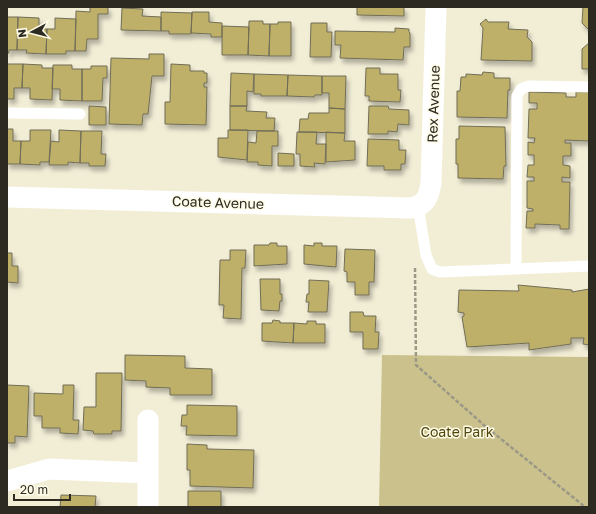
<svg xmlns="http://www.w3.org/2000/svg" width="596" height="514" font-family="'Golos Text',sans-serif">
	<defs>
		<filter id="shadow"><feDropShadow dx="2.5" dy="4.5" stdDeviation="2" flood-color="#0004"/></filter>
	</defs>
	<rect width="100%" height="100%" fill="#f2eed6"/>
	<!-- green -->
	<path fill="#cbc18d" d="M382 355 589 357V507H379Z"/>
	<!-- building -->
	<path fill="#beb067" stroke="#716d58" filter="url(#shadow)" d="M90 7H108V14H98V39H87L86 51H75L76 11 90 12Z
		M357 7H404V16L357 15Z
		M583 7H589V30L582 23Z
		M122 8 143 9 142 16 161 17V31L121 30Z
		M161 12 192 13 191 34H169V31H161Z
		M192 12H209V22L222 23V37H211V34L191 33Z
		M7 17H18L17 50H9V53H7Z
		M18 17 39 18V29H47L46 54 26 53 27 50H17Z
		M55 18 76 19 75 51H66V54H46L47 29H55Z
		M486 19 488 22H509L508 29 528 30 527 37 532 42V61L481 60 483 28 480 24Z
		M249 21H263V24H270L269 56 248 55Z
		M278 22H291V56H269L270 24H278Z
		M311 23H327V32H332L331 57H310Z
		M222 26 249 27 248 55H222Z
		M395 28 409 29V32L410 33V47H404L403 60 340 58 341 45H335V31L395 32Z
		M589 43V69H582V49Z
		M149 54H164V76H152L148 114H143L142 125 109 124 111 58 149 59Z
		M7 64H23L22 88H14V99H7Z
		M23 64 42 65V68H53L52 100 30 99V88H22Z
		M171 64 190 65V71H204V73H207V83H204V87H207L206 125 165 124V102H170Z
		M53 65H72V69H82V101L60 100V89H52Z
		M91 66H107V78H103L102 101H82V69H91Z
		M366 68H380V74H398V90H401L400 102 369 101V96H365Z
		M483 72 494 73V78H510V90H508L507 118 457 117V91H460L461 77H466V74L482 75Z
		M231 73 254 74 253 92 247 91V106H230Z
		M254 74 288 75 287 96H261V94H254Z
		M288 75 322 76V95H315L314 97 287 96Z
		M322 76H346L345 109 329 108V93H322Z
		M529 92 566 93V97H576V92H589V141L565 140V143H571V156H563V165L570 166V178L562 177V182H570L569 229H560V225L535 224V228H526L527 211H533V209L527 208V181H534V177H527L528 165H534V155H528V142L534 143 535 138H528L529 109H537V103H529Z
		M89 106 106 107V125H89Z
		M230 106H247L246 111 267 112 266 118H275L274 131 230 130Z
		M369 106H388L389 109 409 110V125L398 124 397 132 388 131V134H368Z
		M329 108 345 109V133L299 132 300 119H308L309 113H329Z
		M459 126 505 127 506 166H504L503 179 458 178V164H456V139H459Z
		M7 129H13V141H21L20 164H7Z
		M30 130H51L49 162H40V165L20 164 21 141H30Z
		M59 130 81 131 80 163 68 162V165H49L51 141 59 142Z
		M228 130H248L247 160 218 157V138H228Z
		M81 131H102L101 154H106L105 166H89V163H80Z
		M257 131H278V146H272V166L258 165V162H247L248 142 256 143Z
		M297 132H317L316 144H326L325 164 314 163 315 167 300 166V154H296Z
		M326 132 345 133 344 141H355V160L326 162Z
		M368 139 399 140V150H406L405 164H401V170H384V166H367Z
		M278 153 294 154V166H278Z
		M270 243H277V246H287V264L254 266V245H269Z
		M314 243H322V246H337L336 267 304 264V245L314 246Z
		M345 249 375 250 374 282H369V295H355V282H347V272L344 271Z
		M230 250H246L245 268H242L241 319 223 318 224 305H219L220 260H230Z
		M7 253H12V266H18V283L7 282Z
		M260 279H280V294H282V301H280L279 311 261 310Z
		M309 280 329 281 327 312H308L309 302H306L307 294H309Z
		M518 285 572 290V292L589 289V345L583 344 584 338H571V344L529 350V343L467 347 462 317 464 316V313L458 312 459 290 519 291Z
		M350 312H363L364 316H376L375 332H379L378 349H363V332H350Z
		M273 320 280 321V323H294L293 343 262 341V323H272Z
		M307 321H316V324H325V343H293L294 323 307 324Z
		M125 355 185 356V368L212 369V395H170V388L146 387V381L125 380Z
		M96 373H122L121 431H112V434H94L93 431 83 430 84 407H96Z
		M7 385 29 386 27 437 15 436V443H7Z
		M63 385H74L73 420H79L78 434 60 433V428H42V416H34V393L63 394Z
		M187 405 237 406V436L186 435 187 426H181L182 415H187Z
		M187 444 207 445V449L254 450 253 488 190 486V470H187Z
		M188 491H221V507H188Z
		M61 495 96 496 95 507H60Z"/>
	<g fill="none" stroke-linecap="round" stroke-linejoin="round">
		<!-- path -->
		<path stroke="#9b9886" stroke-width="2.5" stroke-dasharray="4 2" stroke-linecap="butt" d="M415 268 416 365 485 426 585 507"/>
		<!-- service -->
		<path stroke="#fff" stroke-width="11" d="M7 113 80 114
			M418 206 426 255 432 269 440 272 589 266
			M516 268 517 96 521 89 528 86 589 87"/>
		<!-- minor -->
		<path stroke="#fff" stroke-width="21" d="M7 197 410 208C425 206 429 197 431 183L436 7
			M7 481 49 469 147 473
			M148 507V420"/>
	</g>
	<g text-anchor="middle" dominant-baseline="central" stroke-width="3" stroke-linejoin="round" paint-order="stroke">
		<!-- street labels -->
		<g font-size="14" fill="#2c2a21" stroke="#fefbe7">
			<text transform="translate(433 104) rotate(-88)">Rex Avenue</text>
			<text transform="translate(218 202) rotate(2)">Coate Avenue</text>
		</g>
		<!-- park labels -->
		<g font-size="14" fill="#51470e" stroke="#fefbe7">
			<text x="457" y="431">Coate Park</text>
		</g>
	</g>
	<!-- border -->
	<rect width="596" height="514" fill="none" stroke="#2c2a21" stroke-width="16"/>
	<!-- north arrow -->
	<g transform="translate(32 32) rotate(263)" stroke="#fefbe7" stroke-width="3" paint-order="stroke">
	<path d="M0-3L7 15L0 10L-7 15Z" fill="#2c2a21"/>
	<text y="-6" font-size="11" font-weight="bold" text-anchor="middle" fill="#2c2a21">N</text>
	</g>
	<!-- scale -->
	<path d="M14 494v6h56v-6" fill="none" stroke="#2c2a21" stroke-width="2"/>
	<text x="20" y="494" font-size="12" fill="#2c2a21" stroke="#fefbe7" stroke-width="3" paint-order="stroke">20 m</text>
</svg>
